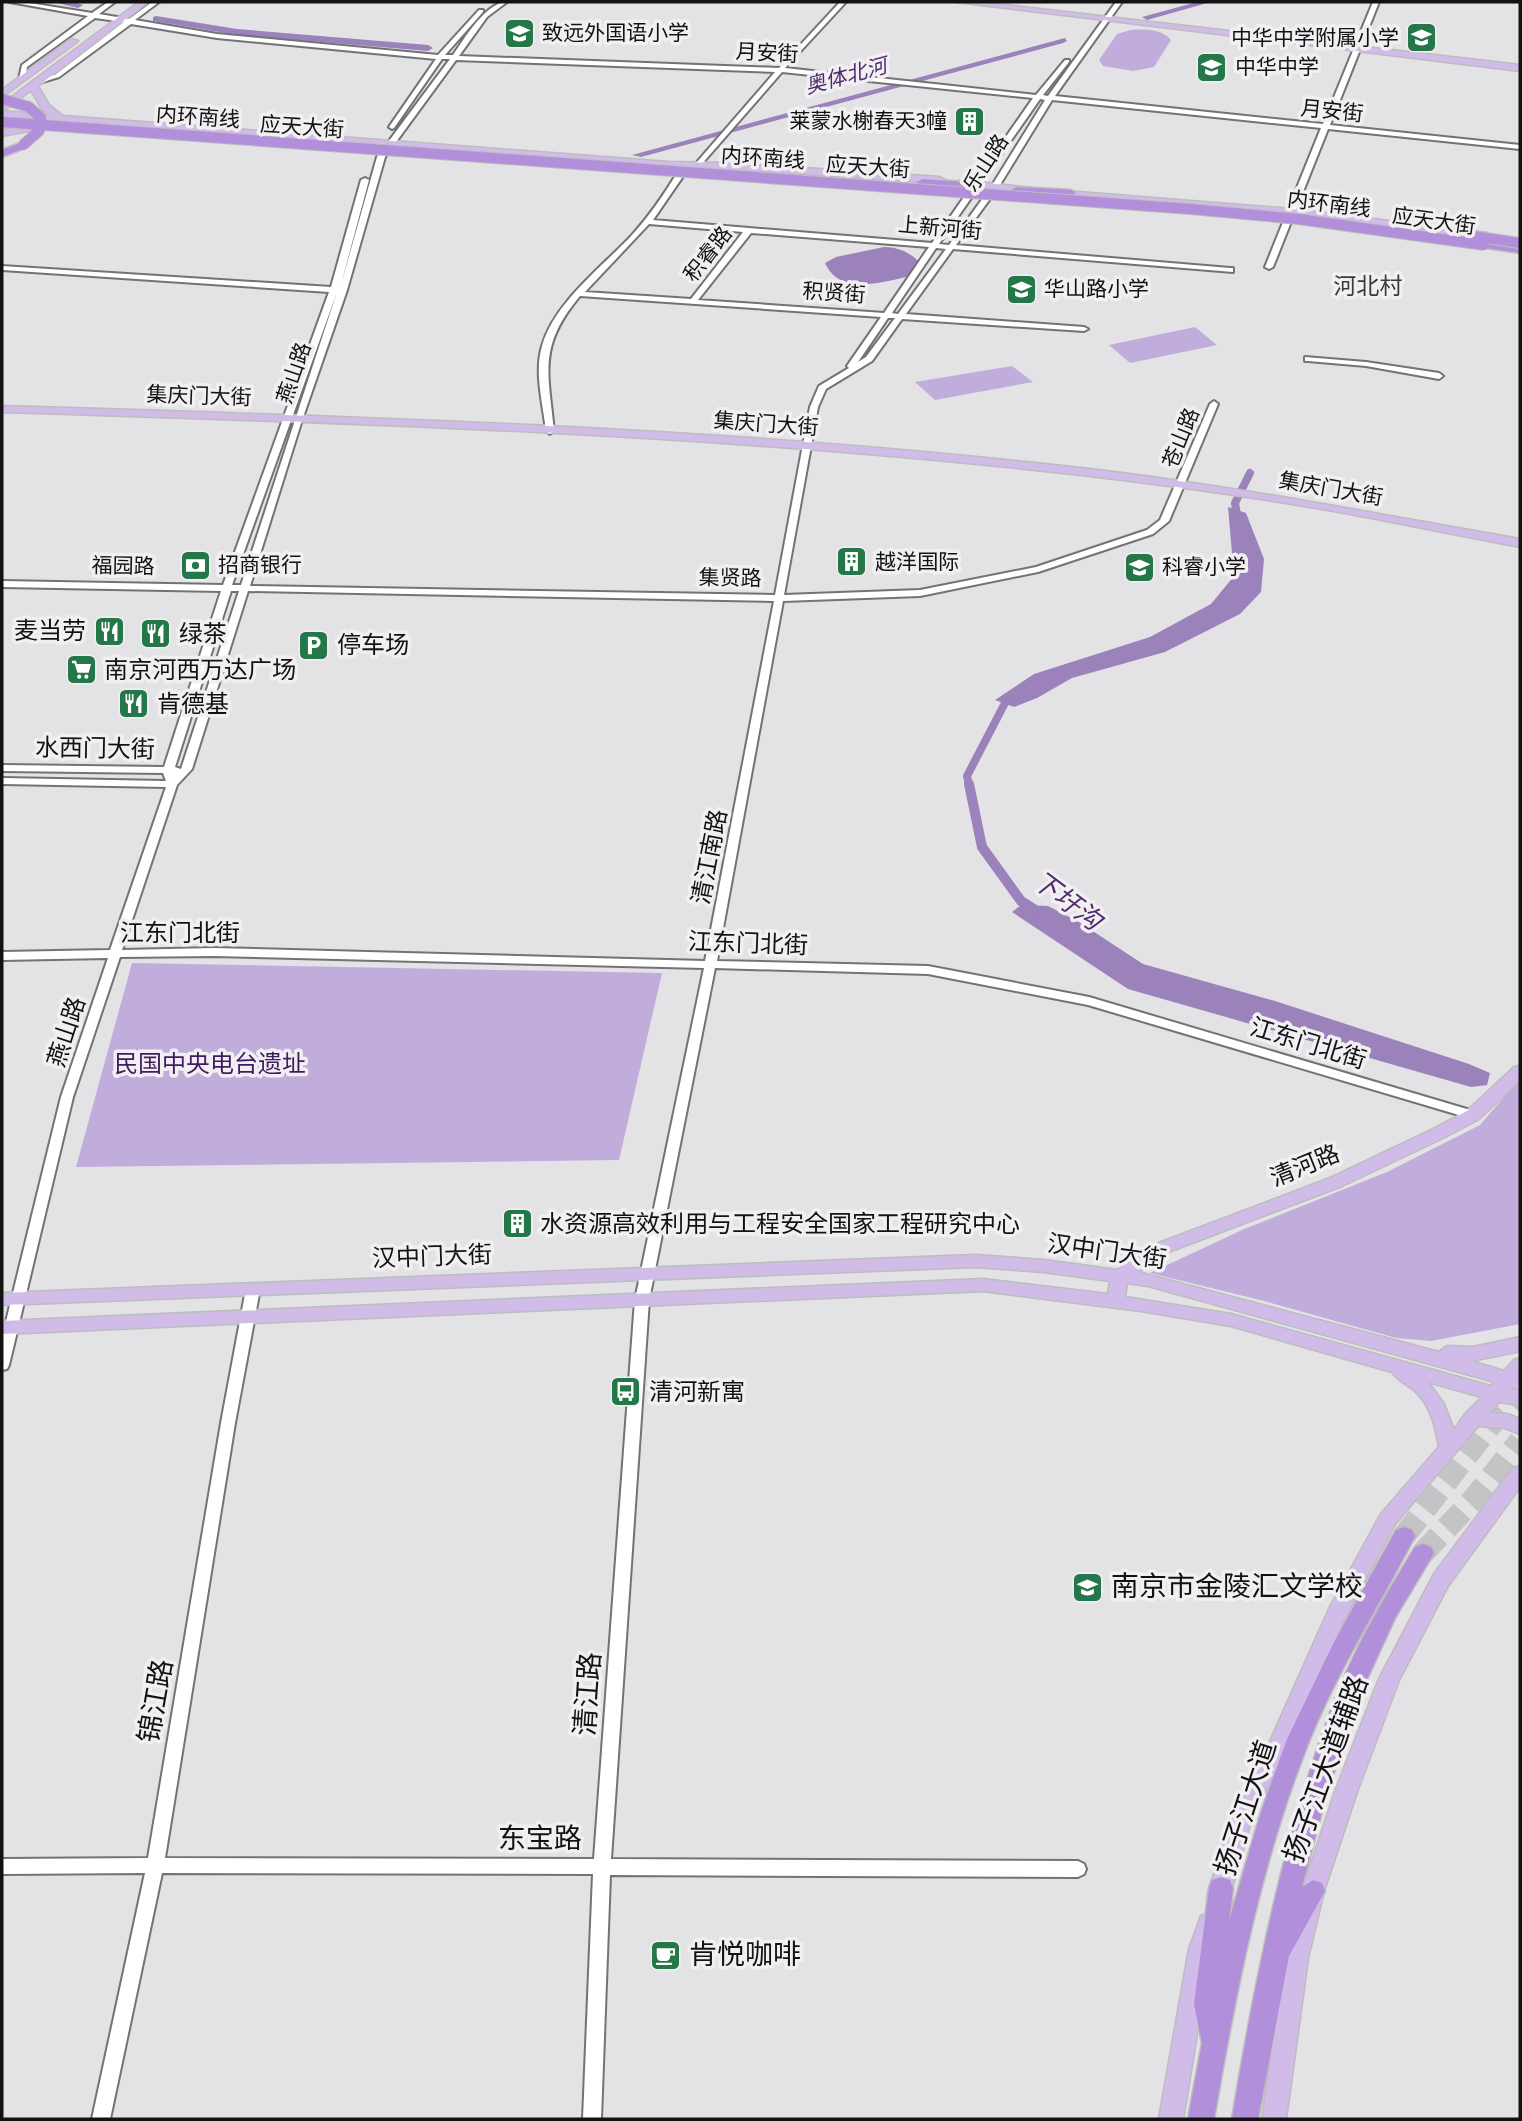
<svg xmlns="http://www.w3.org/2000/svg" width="1522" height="2121" font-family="'Source Sans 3','Noto Sans SC',sans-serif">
	<rect width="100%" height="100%" fill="#e3e2e5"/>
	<!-- green -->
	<path fill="#c1addb" d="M1131 30C1145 29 1162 29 1171 40L1154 67 1133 71 1103 66 1099 60 1117 34Z
		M1195 327 1217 345 1130 363 1109 345Z
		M1012 366 1033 382 935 400 915 382Z
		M132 963 662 973 619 1160 76 1167Z
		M1520 1078V1324L1431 1341 1396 1338 1260 1300 1150 1273 1242 1230 1387 1172 1480 1125Z"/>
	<!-- water -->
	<path fill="#9b82ba" d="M1065 38 1067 41 1063 43 641 157 632 155Z
		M884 247C897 247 910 252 919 262L912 276C885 281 840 297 825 263L836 257Z
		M1228 507 1246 513 1264 559 1261 592 1240 614 1165 652 1072 678 1037 698 1014 707 995 700 1034 674 1150 637 1211 604 1234 576Z
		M1021 905 1048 906 1079 922 1143 964 1275 1001 1469 1064 1490 1073 1487 1085 1471 1087 1128 989 1012 912Z"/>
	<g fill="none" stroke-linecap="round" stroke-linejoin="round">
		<!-- canal-far1 -->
		<path stroke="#9b82ba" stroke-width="8" d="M1238 521 1235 503 1250 473
			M969 785 967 776 1006 701 1014 694"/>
		<!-- canal -->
		<path stroke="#9b82ba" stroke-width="10" d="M969 784 982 847 1021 901 1040 913"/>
		<!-- river -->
		<path fill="#9b82ba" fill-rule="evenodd" d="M53 2H74L83 5 78 8Z
			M1197 2H1211L1147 20 1142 17Z
			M156 16 237 29 428 45 433 48 428 51 237 35 153 21V17Z"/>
		<!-- highway-tunnel -->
		<path stroke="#c4c3c6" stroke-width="23" stroke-dasharray="23 11" stroke-linecap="butt" d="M1404 1536 1489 1427 1520 1394
			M1423 1553 1472 1501 1520 1441"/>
		<defs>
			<path id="minor" d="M10 2H23L92 13 108 2H115L99 14 129 19 152 2H159L135 20 217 34 438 55 479 10H483V12L445 55H453C464 39 486 2 507 2L487 17 459 56 779 68 840 2H846L785 68 1036 95 1065 60H1069V62L1043 95 1048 96 1116 2H1122L1055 96 1323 124 1373 2H1379L1330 125 1520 145V149L1328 129 1273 267 1269 269 1265 267 1321 128 1052 100 998 188 956 245 1230 268H1233V272L953 249 906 314 1084 327 1088 329 1084 331 902 319 872 361 826 389 818 407 784 595 920 590 1036 567 1147 530 1160 520 1210 404 1214 401 1218 404 1169 521 1153 534 1038 572 920 596 783 601 717 961 928 966 1089 997 1477 1112 1479 1115 1477 1118H1469L1088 1005 928 974 715 968 649 1300 611 1859 1078 1861 1084 1864 1086 1869 1084 1874 1078 1877 610 1875 601 2119H583L593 1874 162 1873 110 2119H92L145 1873 2 1874V1859L148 1858 221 1423 246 1289 248 1286H258L260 1289 235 1423 165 1858 594 1859 635 1300 704 968 214 956 120 957 73 1097 9 1365 7 1369 2 1370V1338L61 1097 108 958 2 960V952L110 950 166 787 2 784V778L166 781 163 773 2 771V765L164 767 221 591 2 587V581L223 585 329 292 2 270V266L331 287 361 180 365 178 369 180 340 288 377 157 450 59H442L394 128 392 129 389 127 436 59 217 38 131 24 59 77 36 84 34 83V81L55 75 124 22 95 18 27 67 25 79 22 81 19 79 22 65 88 16ZM456 60 775 72 697 162V166H700L782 72 1033 98 932 243 653 220 686 172 682 170H679C665 193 650 215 632 235 602 267 554 303 542 346 534 373 543 404 546 431L550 434 554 431C548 371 538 346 580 296L881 317 847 366 849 368 819 386 810 407 775 595 250 586 301 423 347 290 385 157ZM1040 99 1045 100 991 187 949 245 939 244ZM649 224 743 232 691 299 585 292ZM751 233 929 247 884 313 698 300ZM936 248 946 249 898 314 892 313ZM337 292 241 585H232ZM888 318H895L866 357 858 362ZM231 591H239L181 769 175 767ZM248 591 774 601 705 961 214 948 122 950 177 785 192 769Z
				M1305 357 1366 362 1439 373 1443 376 1439 379 1366 366 1308 361H1305Z"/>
			<path id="major" d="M139 2H148L38 86 49 105 63 116 669 162 729 163 940 177 945 180 940 183 729 169 669 168 2 117V111L50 115 42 109 31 90 5 110 2 111V104Z
				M957 2H979L1520 65V71Z
				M71 39 78 41 2 97V90Z
				M40 123 43 124V128L2 136V130Z
				M962 180 1031 188 1036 191 1031 194 959 185V181Z
				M1053 190 1292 209 1487 233 1492 236 1487 239 1292 215 1050 195 1048 193Z
				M2 406C364 417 728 427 1089 469 1234 486 1376 514 1520 539V547C1460 536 1400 523 1339 512 1254 497 1168 485 1081 475 723 434 362 423 2 412Z
				M1520 1066V1080L1479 1119 1445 1137 1342 1186 1171 1251 1138 1272 1439 1352 1447 1346 1473 1347 1520 1337V1351L1471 1361 1504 1371 1514 1360 1520 1358V1390L1512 1387 1510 1389 1520 1391V1405L1499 1402 1490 1413 1507 1414 1520 1419V1434L1505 1428 1478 1426 1395 1524 1345 1617 1287 1750 1253 1814 1229 1898 1226 1905 1218 1908 1210 1905 1207 1898 1232 1812 1268 1746 1329 1609 1381 1514 1439 1447C1435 1425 1431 1406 1414 1390 1406 1384 1397 1380 1392 1372L1231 1326 1141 1311 983 1291 2 1334V1321L983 1279 1108 1294 1110 1281 1044 1272 975 1267 2 1305V1293L975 1255 1044 1260 1117 1270 1159 1243 1330 1178 1433 1129 1467 1111 1514 1067ZM1127 1283 1148 1286 1495 1382 1491 1386 1231 1314 1125 1297ZM1428 1382 1482 1397 1465 1414 1454 1430 1444 1404Z
				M1520 1466V1487L1448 1586 1399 1680 1358 1789 1324 1891 1308 1958 1286 2119H1262L1286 1958 1302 1891 1336 1789 1379 1679 1434 1574 1513 1468Z
				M1209 1913 1217 1916 1220 1923 1211 1949 1183 2119H1159L1189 1949 1201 1916Z"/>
			<path id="highway" d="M23 142 28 145 27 147 2 157V150Z
				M922 179 978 183 983 186 978 189 918 184 917 182Z
				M1016 187 1071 190 1076 193 1071 196 1012 192 1011 190Z
				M1484 242 1520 247V253L1480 247 1479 245Z
				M1404 1527 1412 1530 1415 1536C1380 1604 1339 1668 1310 1739 1261 1860 1236 1991 1214 2119H1188L1202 2043 1194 2004 1209 1888 1212 1880 1221 1877 1230 1880 1233 1888 1229 1921 1261 1812 1287 1739 1333 1644 1396 1530Z
				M1423 1544 1431 1547 1434 1553 1395 1618 1355 1705 1322 1811 1302 1887 1313 1880 1322 1883 1325 1891 1289 1956 1258 2119H1232C1255 1980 1283 1839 1332 1707 1353 1650 1384 1598 1415 1547Z"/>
		</defs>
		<!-- minor casing -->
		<use href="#minor" stroke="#737274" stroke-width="4"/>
		<!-- major casing -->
		<use href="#major" stroke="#bdbdbd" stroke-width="3"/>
		<!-- highway casing -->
		<use href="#highway" stroke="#bdbdbd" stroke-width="3"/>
		<!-- minor -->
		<use href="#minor" fill="#fff" fill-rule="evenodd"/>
		<!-- major -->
		<use href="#major" fill="#d1bce9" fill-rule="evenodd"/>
		<!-- highway -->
		<use href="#highway" fill="#b28fda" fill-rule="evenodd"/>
		<defs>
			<path id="highway-bridge" d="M2 99 29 107 41 118 39 131 23 145
				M2 122 1190 209 1298 219 1484 245
				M1472 236 1520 243"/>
		</defs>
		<!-- highway-bridge casing -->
		<use href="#highway-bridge" stroke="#bdbdbd" stroke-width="12" stroke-linecap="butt"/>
		<!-- highway-bridge -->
		<use href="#highway-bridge" stroke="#b28fda" stroke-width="10"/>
	</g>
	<!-- icons -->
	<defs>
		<symbol id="school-square" viewBox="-11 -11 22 22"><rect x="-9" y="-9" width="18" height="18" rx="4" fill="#247748" stroke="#f1eff2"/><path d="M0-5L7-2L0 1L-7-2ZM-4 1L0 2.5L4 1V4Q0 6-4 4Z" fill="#fff"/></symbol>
		<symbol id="building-square" viewBox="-11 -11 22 22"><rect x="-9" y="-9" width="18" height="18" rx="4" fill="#247748" stroke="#f1eff2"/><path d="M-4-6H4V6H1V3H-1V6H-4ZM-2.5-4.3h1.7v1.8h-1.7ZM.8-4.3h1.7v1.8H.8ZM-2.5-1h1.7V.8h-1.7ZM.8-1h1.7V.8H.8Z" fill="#fff"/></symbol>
		<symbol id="bank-square" viewBox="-11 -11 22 22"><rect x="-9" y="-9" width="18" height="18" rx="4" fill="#247748" stroke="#f1eff2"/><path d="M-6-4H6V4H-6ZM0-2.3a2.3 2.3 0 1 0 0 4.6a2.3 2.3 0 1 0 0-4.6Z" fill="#fff"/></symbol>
		<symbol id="restaurant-square" viewBox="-11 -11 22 22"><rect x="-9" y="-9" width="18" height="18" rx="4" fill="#247748" stroke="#f1eff2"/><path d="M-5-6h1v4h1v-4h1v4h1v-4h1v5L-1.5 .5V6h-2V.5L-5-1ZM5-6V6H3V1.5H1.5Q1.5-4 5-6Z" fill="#fff"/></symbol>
		<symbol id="parking-square" viewBox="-11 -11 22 22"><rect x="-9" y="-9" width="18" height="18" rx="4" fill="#247748" stroke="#f1eff2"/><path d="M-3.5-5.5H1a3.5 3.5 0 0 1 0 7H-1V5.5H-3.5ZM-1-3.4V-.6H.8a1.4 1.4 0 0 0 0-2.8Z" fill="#fff"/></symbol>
		<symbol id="supermarket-square" viewBox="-11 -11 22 22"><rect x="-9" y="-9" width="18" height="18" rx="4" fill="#247748" stroke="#f1eff2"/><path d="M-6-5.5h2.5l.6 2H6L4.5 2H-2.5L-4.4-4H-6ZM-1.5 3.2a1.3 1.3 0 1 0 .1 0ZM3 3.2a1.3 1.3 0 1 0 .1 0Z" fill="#fff"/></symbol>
		<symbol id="bus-square" viewBox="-11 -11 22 22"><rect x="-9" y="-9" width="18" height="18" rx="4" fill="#247748" stroke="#f1eff2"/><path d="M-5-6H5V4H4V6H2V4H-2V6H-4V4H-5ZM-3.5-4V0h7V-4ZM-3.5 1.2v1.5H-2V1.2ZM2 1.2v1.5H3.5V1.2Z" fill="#fff"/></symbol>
		<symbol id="cafe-square" viewBox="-11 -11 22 22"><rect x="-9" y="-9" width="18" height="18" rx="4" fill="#247748" stroke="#f1eff2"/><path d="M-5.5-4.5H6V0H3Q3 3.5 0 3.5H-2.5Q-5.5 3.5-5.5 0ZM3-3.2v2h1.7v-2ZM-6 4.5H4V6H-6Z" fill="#fff"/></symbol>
	</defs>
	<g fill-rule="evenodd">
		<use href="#school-square" x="502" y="16" width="35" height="35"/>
		<use href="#school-square" x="1404" y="20" width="35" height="35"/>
		<use href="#school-square" x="1194" y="50" width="35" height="35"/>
		<use href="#building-square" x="952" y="104" width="35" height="35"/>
		<use href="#school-square" x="1004" y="272" width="35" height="35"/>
		<use href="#building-square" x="834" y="544" width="35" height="35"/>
		<use href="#bank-square" x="178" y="548" width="35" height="35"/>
		<use href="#school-square" x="1122" y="550" width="35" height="35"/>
		<use href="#restaurant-square" x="92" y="614" width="35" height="35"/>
		<use href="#restaurant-square" x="138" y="616" width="35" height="35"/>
		<use href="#parking-square" x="296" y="628" width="35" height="35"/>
		<use href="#supermarket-square" x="64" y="652" width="35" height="35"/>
		<use href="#restaurant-square" x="116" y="686" width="35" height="35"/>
		<use href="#building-square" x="500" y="1206" width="35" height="35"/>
		<use href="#bus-square" x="608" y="1374" width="35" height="35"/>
		<use href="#school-square" x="1070" y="1570" width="35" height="35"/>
		<use href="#cafe-square" x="648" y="1938" width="35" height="35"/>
	</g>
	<g text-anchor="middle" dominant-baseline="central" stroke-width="7" stroke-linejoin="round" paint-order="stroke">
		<!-- far-poi labels -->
		<g font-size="21" fill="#131213" stroke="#f1eff2" text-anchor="start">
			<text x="542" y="33">致远外国语小学</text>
			<text x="1399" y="38" text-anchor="end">中华中学附属小学</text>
			<text x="1235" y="67">中华中学</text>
			<text x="947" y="121" text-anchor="end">莱蒙水榭春天3幢</text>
			<text x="1044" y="289">华山路小学</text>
			<text x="875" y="562">越洋国际</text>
			<text x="218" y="565">招商银行</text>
			<text x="1162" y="567">科睿小学</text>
		</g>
		<!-- far-street labels -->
		<g font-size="21" fill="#131213" stroke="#f1eff2">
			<text transform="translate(767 53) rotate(3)">月安街</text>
			<text transform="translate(1332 111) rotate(6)">月安街</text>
			<text transform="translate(198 117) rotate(4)">内环南线</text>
			<text transform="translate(302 127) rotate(4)">应天大街</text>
			<text transform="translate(763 158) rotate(4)">内环南线</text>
			<text transform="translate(986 163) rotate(-57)">乐山路</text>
			<text transform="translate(868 167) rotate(4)">应天大街</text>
			<text transform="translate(1329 204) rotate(7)">内环南线</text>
			<text transform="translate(1434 221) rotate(8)">应天大街</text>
			<text transform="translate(940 228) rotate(5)">上新河街</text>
			<text transform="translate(708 254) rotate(-52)">积睿路</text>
			<text transform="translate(834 293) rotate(4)">积贤街</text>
			<text transform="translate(294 373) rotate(-71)">燕山路</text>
			<text transform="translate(199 396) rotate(2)">集庆门大街</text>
			<text transform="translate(766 424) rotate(4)">集庆门大街</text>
			<text transform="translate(1181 438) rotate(-68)">苍山路</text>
			<text transform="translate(1331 489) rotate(10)">集庆门大街</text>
			<text transform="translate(123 566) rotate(1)">福园路</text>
			<text transform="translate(730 578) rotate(1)">集贤路</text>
		</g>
		<!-- far-water labels -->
		<g font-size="21" font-style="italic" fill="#4e2b6f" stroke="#f1eff2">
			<text transform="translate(846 76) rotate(-15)">奥体北河</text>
		</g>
		<!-- far-quarter labels -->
		<g font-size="23" fill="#39383b" stroke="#f1eff2">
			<text x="1368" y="286">河北村</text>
		</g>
		<!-- poi labels -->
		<g font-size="24" fill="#131213" stroke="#f1eff2" text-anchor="start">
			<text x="86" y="631" text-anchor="end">麦当劳</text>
			<text x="179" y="634">绿茶</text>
			<text x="337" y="645">停车场</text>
			<text x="104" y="670">南京河西万达广场</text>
			<text x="157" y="704">肯德基</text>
			<text x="540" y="1224">水资源高效利用与工程安全国家工程研究中心</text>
			<text x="649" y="1392">清河新寓</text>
		</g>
		<!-- street labels -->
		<g font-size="24" fill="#131213" stroke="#f1eff2">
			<text transform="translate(95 749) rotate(1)">水西门大街</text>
			<text transform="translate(710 857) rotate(-79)">清江南路</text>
			<text x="180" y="933">江东门北街</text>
			<text transform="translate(748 944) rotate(2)">江东门北街</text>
			<text transform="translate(67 1032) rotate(-72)">燕山路</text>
			<text transform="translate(1308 1044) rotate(17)">江东门北街</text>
			<text transform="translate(1305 1166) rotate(-22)">清河路</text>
			<text transform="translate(1107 1252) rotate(8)">汉中门大街</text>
			<text transform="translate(432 1257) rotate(-2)">汉中门大街</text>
		</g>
		<!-- park labels -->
		<g font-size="24" fill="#3f1c5f" stroke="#f1eff2">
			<text x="210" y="1064">民国中央电台遗址</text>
		</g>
		<!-- water labels -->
		<g font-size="26" font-style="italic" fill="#4e2b6f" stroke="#f1eff2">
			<text transform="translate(1067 901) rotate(37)">下圩沟</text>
		</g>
		<!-- near-poi labels -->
		<g font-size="28" fill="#131213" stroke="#f1eff2" text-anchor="start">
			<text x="1111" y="1587">南京市金陵汇文学校</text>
			<text x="689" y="1955">肯悦咖啡</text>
		</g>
		<!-- near-street labels -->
		<g font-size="28" fill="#131213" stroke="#f1eff2">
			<text transform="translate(588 1694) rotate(-86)">清江路</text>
			<text transform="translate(156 1701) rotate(-80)">锦江路</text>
			<text transform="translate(1326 1769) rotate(-70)">扬子江大道辅路</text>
			<text transform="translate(1246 1808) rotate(-72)">扬子江大道</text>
			<text x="540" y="1839">东宝路</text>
		</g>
	</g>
	<!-- border -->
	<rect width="1522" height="2121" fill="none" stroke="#131213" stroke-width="7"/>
</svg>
